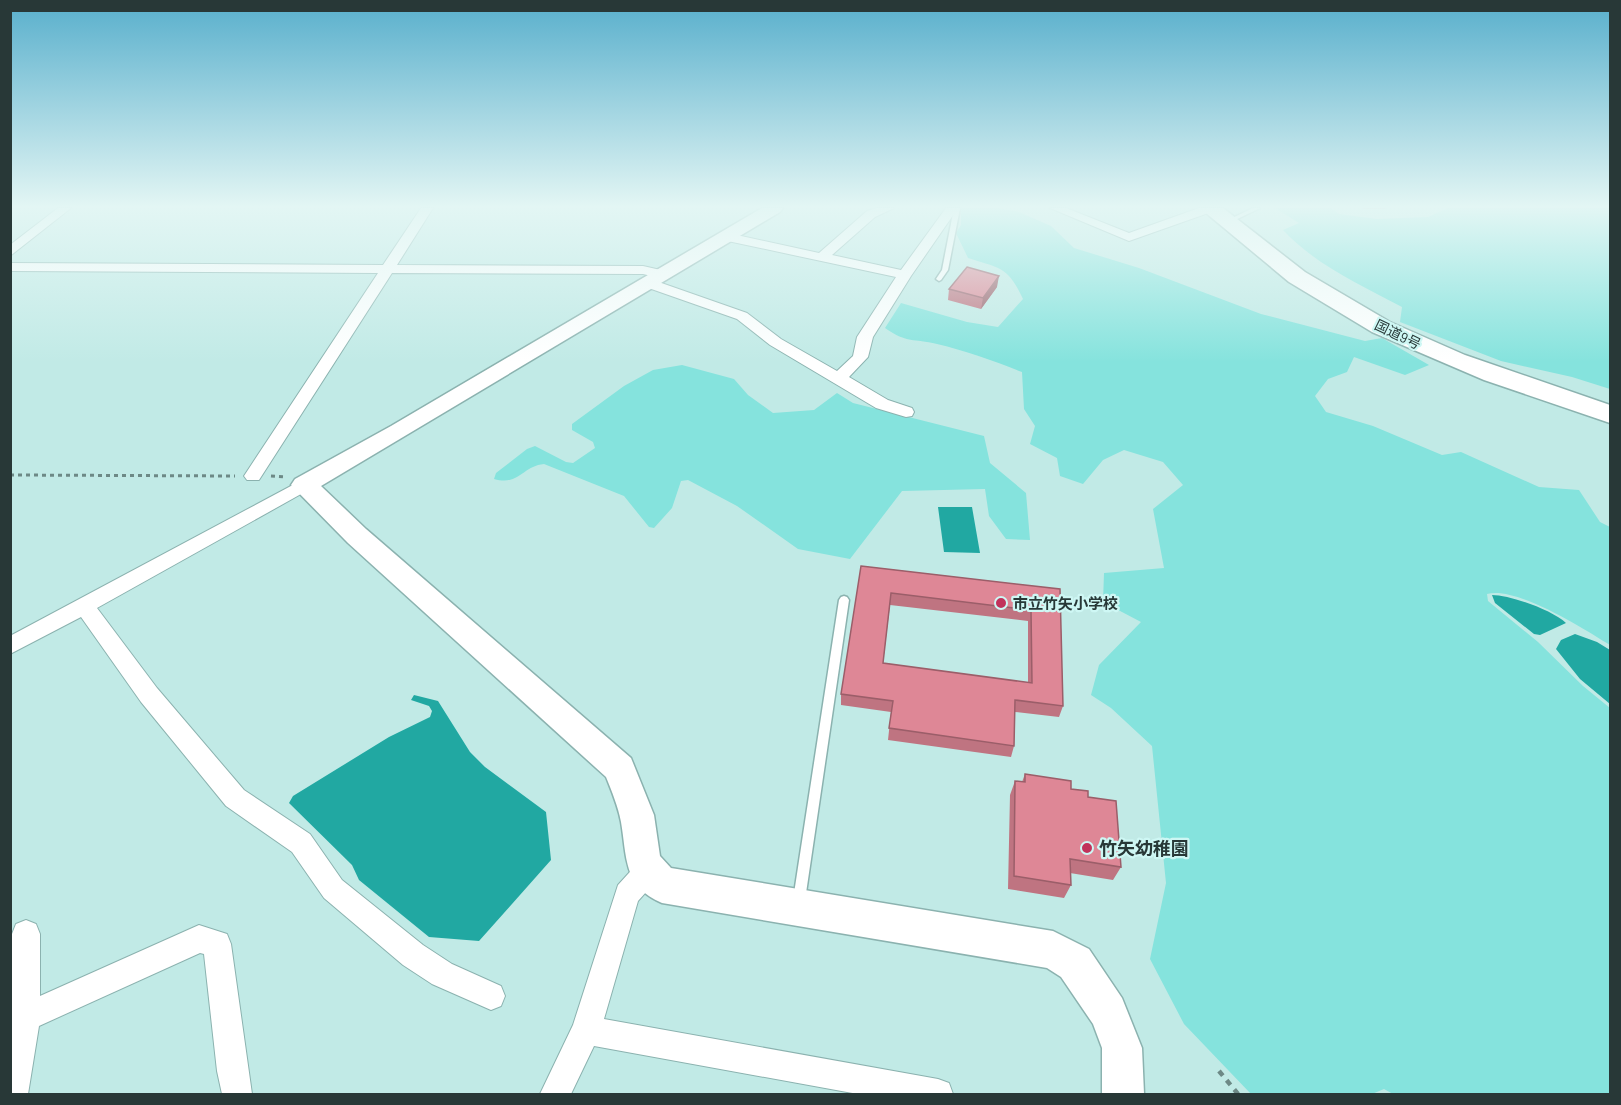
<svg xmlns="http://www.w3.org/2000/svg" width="1621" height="1105" font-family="Barlow,'Noto Sans JP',sans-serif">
<rect width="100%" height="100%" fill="#c1eae6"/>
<path fill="#85e3dd" d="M961,208H997L1019,212L1051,226L1074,248L1139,268L1261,314L1365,341L1382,338L1429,365L1405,375L1354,357L1347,372L1328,379L1315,396L1326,412L1373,426L1442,455L1461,452L1539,487L1579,490L1600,522L1610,527V645C1584,629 1517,586 1487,594L1488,601L1538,642L1583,686L1610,708V1094H1393L1384,1089L1372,1094H1251L1184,1024L1150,959L1166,883L1152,746L1111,708L1091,695L1099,665L1141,622L1103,602L1104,573L1164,568L1153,509L1183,485L1163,462L1124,450L1103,460L1083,484L1060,476L1057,458L1030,444L1035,426L1024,409L1022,372C994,361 966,351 937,344C913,338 908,344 885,328L901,303L967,322L998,327L1023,299C1008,266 999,268 968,258L956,233L961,225Z
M1275,208H1331L1339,214L1377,219L1428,217L1448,208H1610V389L1572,377L1501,361L1400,322L1402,307C1359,284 1317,266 1283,230L1299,223Z
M682,365L734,379L748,395L773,413L814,410L837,393L853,403L984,436L990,463L1026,493L1030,540L1006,539L989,516L985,489L902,491L850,559L798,549L737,506L688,480L681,481L672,508L654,528L649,527L624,496L544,464C522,466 520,486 494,479L496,473L527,449L535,446L566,462L573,463L595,448L593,442L572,430V424L624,386L653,370Z"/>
<path fill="#21a8a2" d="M938,507H972L980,553L944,552Z
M1492,595C1510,595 1552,610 1566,623L1540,635L1534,634L1495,603Z
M1575,634L1597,642L1610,650V704L1580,679L1556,649L1561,640Z
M414,695L438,701L470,752L485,767L546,812L551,860L479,941L429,937L359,880L352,865L289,803L293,796L389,737L430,717L432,711L429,706L411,700Z"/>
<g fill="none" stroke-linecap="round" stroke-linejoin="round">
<defs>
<path id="lane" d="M954,208H960L948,270L941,280L939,281L936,279L942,270Z
M1253,208H1260L1229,223L1224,222Z
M844,596L847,597L849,600L805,900L803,904L799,906L795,904L793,900L839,600L841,597Z"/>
<path id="street" d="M58,208H71L10,256V245Z
M421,208H433L397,265L643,266L665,271L667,274L660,278L643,274L392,273L259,480H247L244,476L378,273L10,271V263L383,265Z
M877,208H894L875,217L832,255L901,270L946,208H958L911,276L873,337L868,357L849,377L888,400L912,408L914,412L912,416L906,417L876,408L770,345L737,319L640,285L638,282L645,278L650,279L747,313L781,339L837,371L853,356L857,337L896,277L723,240L716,236L723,232L819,253L867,211Z
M1050,208H1066L1129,233L1199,208H1216L1214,211L1129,241Z
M304,479L310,481L313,485L310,489L97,608L157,688L244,790L310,834L342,880L423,945L452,964L501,986L505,996L501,1006L491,1010L432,984L403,965L324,898L292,852L226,806L141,702L81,617L10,654V636Z
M647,859L656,863L660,872L656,881L638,901L604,1019L938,1079L949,1083L953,1094H858L594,1046L571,1094H540L573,1025L618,885L638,863Z
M26,920L36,924L40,934V996L199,925L227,934L231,944L252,1094H222L217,1071L204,954L200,953L39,1026L28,1094H10L12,934L16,924Z"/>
<path id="secondary" d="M762,208H783L780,212L321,486L366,529L631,758L654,815L660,856L671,868L1053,931L1089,949L1122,998L1142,1048L1144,1094H1102V1048L1093,1024L1061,977L1047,968L662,903C623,887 627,857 621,822C618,806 612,792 606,777L348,543L291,485L295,479L391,426Z"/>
<path id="highway" d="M1200,208H1223L1305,272L1390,322L1465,355L1610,405V423L1484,380L1372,332L1289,282Z"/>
</defs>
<use href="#lane" stroke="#8bb2af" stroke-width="3"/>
<use href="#street" stroke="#8bb2af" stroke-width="2"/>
<use href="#secondary" stroke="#8bb2af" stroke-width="3"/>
<use href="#highway" stroke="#8bb2af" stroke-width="3"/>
<path stroke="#6d8986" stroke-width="3" stroke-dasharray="4 4" stroke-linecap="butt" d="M10,475L235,476
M271,476L285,477"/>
<path stroke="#6d8986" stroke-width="4.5" stroke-dasharray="6 6" stroke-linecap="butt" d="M1219,1071L1238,1094"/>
<use href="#lane" fill="#fff" fill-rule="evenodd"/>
<use href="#street" fill="#fff" fill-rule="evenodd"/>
<use href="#secondary" fill="#fff" fill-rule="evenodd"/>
<use href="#highway" fill="#fff" fill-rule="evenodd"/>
</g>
<path fill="#bf7481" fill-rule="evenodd" d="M1363,208H1386L1385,209H1364Z
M997,287L981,309L948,300L949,289Z
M861,566L1060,589L1063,706L1059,717L1015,712L1014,746L1011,757L888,740L891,712L841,705V694ZM890,605L1028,621V683L883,663Z
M1025,774L1071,789L1088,797L1121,867L1113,880L1070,873L1071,885L1064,898L1008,889L1010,795L1015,781L1022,782Z"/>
<path fill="#9b5e69" d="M999,276L997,287L981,309L983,298Z"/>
<path fill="#de8796" stroke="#9b5e69" stroke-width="1.5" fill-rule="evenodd" d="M967,267L999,276L983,298L949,289Z
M861,566L1060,589L1063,706L1015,700L1014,746L889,728L893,701L841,694ZM891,593L1031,610L1032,683L883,663Z
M1025,774L1071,781V789L1088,791V797L1116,801L1121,867L1070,859L1071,885L1014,876L1015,781L1025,782Z"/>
<linearGradient id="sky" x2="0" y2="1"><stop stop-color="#58afcc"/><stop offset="0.57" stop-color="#e3f6f4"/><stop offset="1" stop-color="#e3f6f4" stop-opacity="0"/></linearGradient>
<rect width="1621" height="362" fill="url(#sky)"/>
<g fill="#c1325b" stroke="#cef7f4" stroke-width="2">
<circle cx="1001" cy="603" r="6"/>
<circle cx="1087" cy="848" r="6"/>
</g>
<g text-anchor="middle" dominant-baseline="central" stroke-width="4.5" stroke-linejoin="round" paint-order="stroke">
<g font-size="14" fill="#283837" stroke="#cef7f4">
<text transform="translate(1398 334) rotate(26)">国道9号</text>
</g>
<g font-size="15" font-weight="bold" fill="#283837" stroke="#cef7f4" text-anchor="start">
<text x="1013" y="603">市立竹矢小学校</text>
</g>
<g font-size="18" font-weight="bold" fill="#283837" stroke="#cef7f4" text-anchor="start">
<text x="1099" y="848">竹矢幼稚園</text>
</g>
</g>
<rect width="1621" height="1105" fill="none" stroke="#283837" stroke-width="24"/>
</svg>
